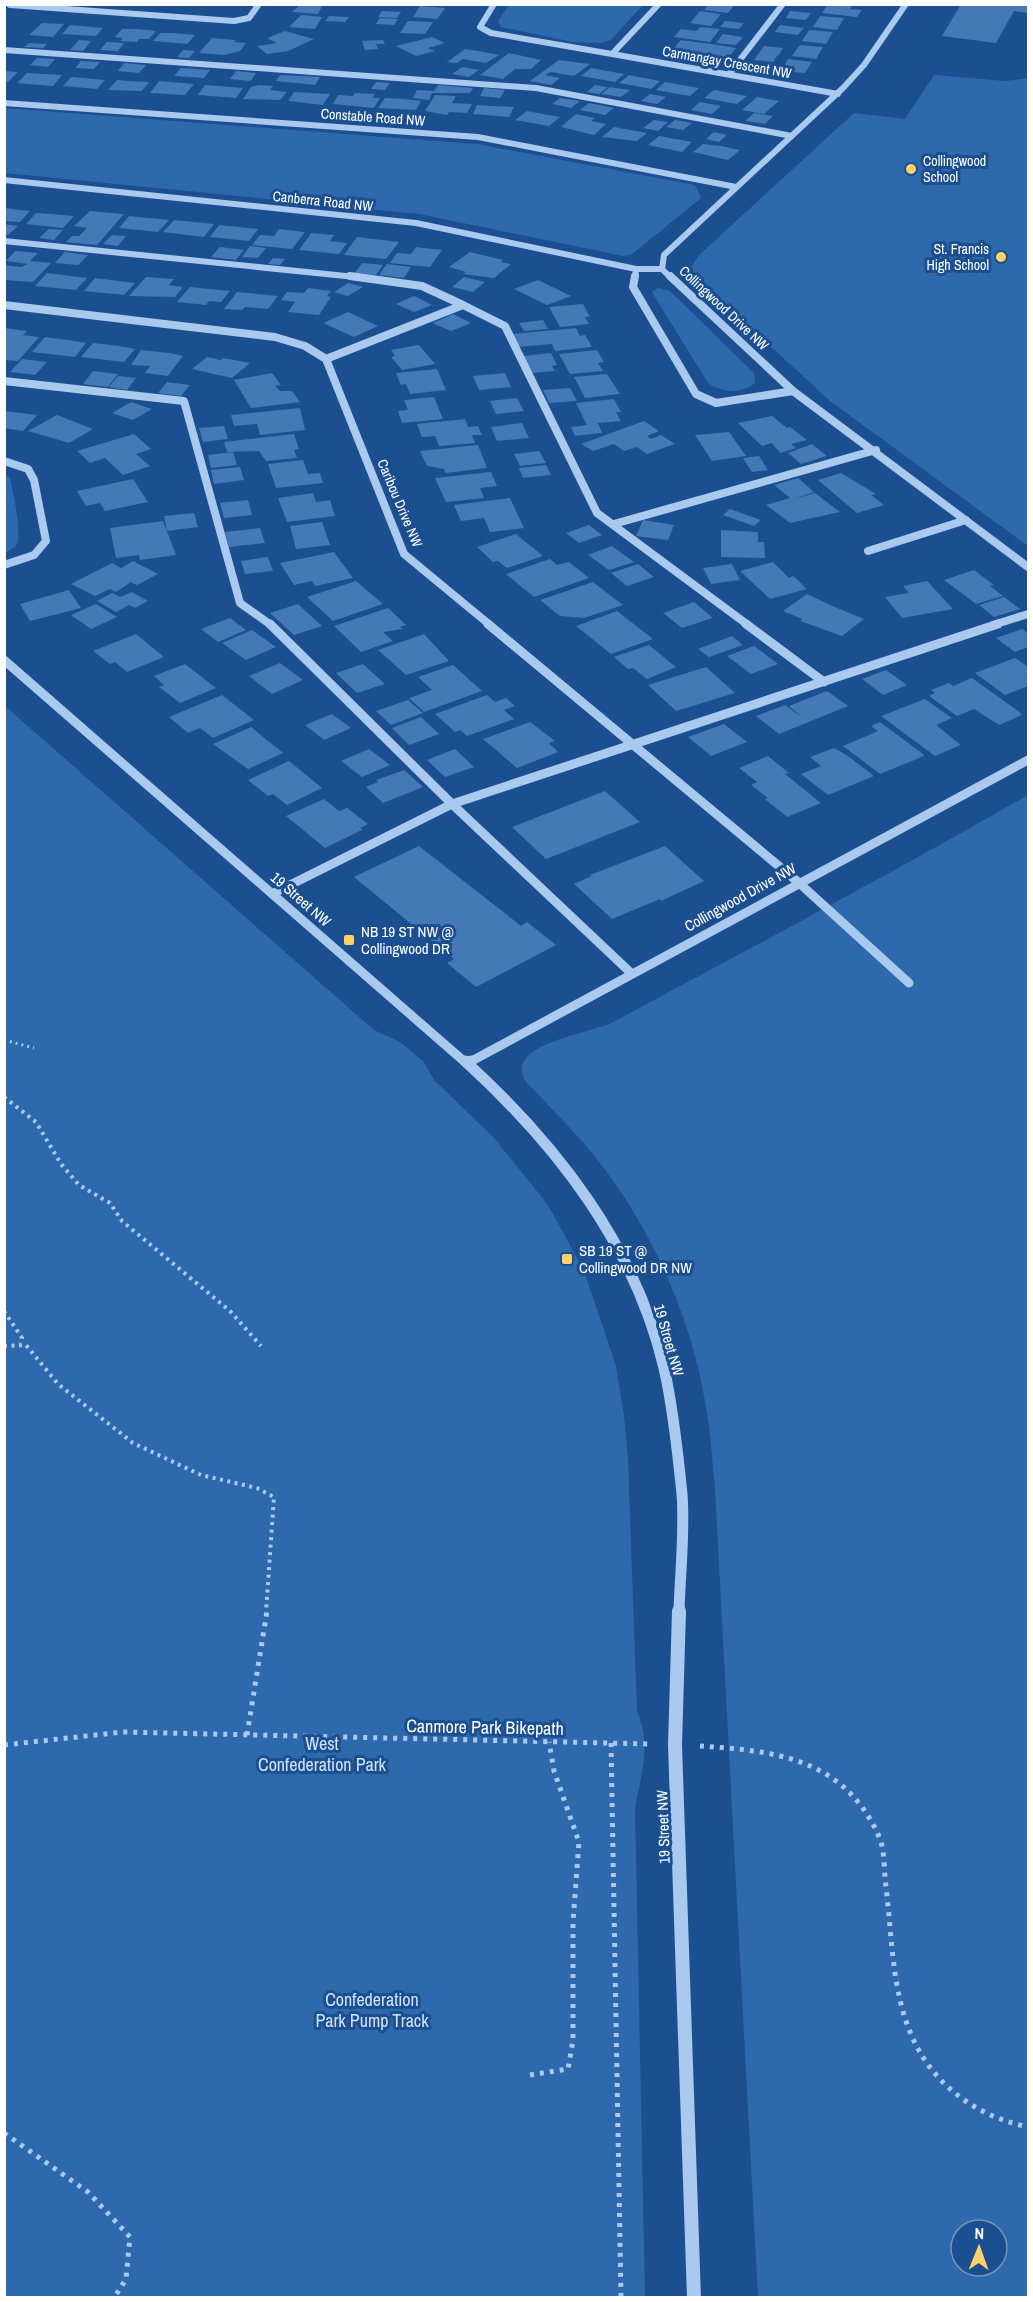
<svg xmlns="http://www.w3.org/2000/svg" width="1033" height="2302" font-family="'Archivo Narrow',sans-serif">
<rect width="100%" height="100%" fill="#1b4f8f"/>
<path fill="#2e69ad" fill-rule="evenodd" d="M509,5L643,4V5L611,40L602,43L573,42L501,27L498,21Z
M934,75L1006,81L1028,78V546L830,401L694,276L692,267L698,256L854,113L905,119Z
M5,108L477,144L695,185L701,198L631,255L623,256L419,214L5,173Z
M658,288L670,291L754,373L755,383C742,394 722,393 708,383L653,294L652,291Z
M5,474L10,478C13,492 23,535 16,546L5,553Z
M5,706L374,1030L400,1042L424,1062L434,1080L494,1138L548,1205L584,1271L616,1366L624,1415L628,1460L637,1712C652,1745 641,1774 635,1808L645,2297H5Z
M1028,795V2297H758L715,1489C712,1461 711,1434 706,1407C691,1314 648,1219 587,1147C568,1125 547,1104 527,1083C499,1044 591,1034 613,1022C752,948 891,873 1028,795ZM961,2230H997V2266H961Z"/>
<path fill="#4478b7" d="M301,4H323L318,14L292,12Z
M709,4H735L728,13L704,10Z
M828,4H853L850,9L862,10L857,17L822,13Z
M961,4H1028V13L1014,11L996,43L942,36Z
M420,6L445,8L437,19L413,17Z
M382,11L401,12L397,18L378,17Z
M700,11L721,14L711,26L690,23Z
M790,11L811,13L806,20L786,18Z
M301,15L322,17L315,29L289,27Z
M329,16L349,17L345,22L325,21Z
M820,16L844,18L837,30L813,27Z
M380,18L398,19L394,25L376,24Z
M408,21L433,22L425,34L400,33Z
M725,21L744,23L739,29L720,27Z
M42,23L64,24L53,37L29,35Z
M70,25L103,28L96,36L62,34Z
M780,25L804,28L798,35L775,32Z
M700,27L720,29L710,42L674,37L681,29L697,31Z
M122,29H137L156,31L149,39H139L137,42L120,41L123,38L115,37Z
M809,30L833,32L826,44L802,41Z
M285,31L314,39L288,51L267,54L257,46L277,43L267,38Z
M160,33H173L195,35L187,44L153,41Z
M723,34L743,37L736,45L716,43Z
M432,37L445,43L428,48L435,51L416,56L396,46Z
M212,38L236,40L234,42L246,43L240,51L225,55L199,53Z
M79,40L91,41L83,51L70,50Z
M383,40L385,44H376L378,49L365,50L362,41Z
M681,40L718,45L736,48L727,59L688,56L691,51L673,49Z
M107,42L124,43L118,51L100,50Z
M29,43L47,44L43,48L24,47Z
M800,45L823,47L816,59L792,56Z
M764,46L783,48L778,56L766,54L777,56L773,62L754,60Z
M465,49L478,51L499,55L486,63L463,59L457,63L447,62Z
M183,50L195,51L189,58L177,57Z
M509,53L541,60L531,69H515L503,79L480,75Z
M37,58L55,59L48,67L30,65Z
M788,59L812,62L805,73L781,71Z
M559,60L590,64L574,76L550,72L545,75L560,78L551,85L530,81Z
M81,61L100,62L94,69L75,68Z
M124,63L146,65L139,73L118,71Z
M462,67L479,70L469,77L452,74Z
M181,68L210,70L204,78L174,76Z
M591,68L624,74L615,82L581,76Z
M4,71L18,72L8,82L4,81Z
M236,71L256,73L251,81L230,79Z
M27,73L62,75L53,86L17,83Z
M280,75L302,76L320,77L315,85L276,81Z
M629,75L660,81L651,89L619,83Z
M71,77L83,78L105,80L97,89L63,86Z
M117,80L129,81L149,82L142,91L108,90Z
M159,81L194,84L185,95L150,93Z
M376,82L390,83L385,90L371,89Z
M665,82L699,88L690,96L656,90Z
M205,85L243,88L236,98L198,95Z
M259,85L273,86L270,90L287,92L280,100L243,99L251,87Z
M438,85L473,88L470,93H432L429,100L413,98L417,90L434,91Z
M595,85L608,87L599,94L587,92Z
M610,87L630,90L621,97L601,94Z
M484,88L505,90L500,98L480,96Z
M714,90L747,96L737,104L704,98Z
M294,92L311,93L330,94L323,105L288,101Z
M355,93L375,94L372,98H380L374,108L333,104L338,95L353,96Z
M650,94L666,97L657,104L641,101Z
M435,95L456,96L452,103L472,104L467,113L449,112L447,115L425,111Z
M757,97L779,101L764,114L742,110Z
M385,98L405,99L421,101L416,110L378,108Z
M560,98L580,101L571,108L552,104Z
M700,102L721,106L712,114L691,110Z
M589,103L614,108L605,115L580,110Z
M477,105L494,106L514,107L509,117L473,114Z
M527,111L560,117L549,126L515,120Z
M754,113L773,116L765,124L745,121Z
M576,114L595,118L591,121L606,124L594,135L561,127Z
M654,120L668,122L658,131L643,128Z
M675,120L692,123L683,130L666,127Z
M614,127L647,133L637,141L602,137Z
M714,132L727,135L719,142L706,139Z
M659,136L692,142L682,152L648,145Z
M703,144L721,146L740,150L728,160L693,152Z
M4,208L30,211L20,222L4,221Z
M90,211L124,214L97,245L66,242L72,236H79L87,228L74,226Z
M36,213L50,214L74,216L63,228L26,224Z
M129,216L169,220L158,232L119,228Z
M174,220L214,224L204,237L163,232Z
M4,224L18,226L8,235H4Z
M219,225L258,229L249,241L210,237Z
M49,229L63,230L54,240L39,238Z
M279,229L305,232L292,249L252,245L260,235L274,236Z
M311,233L334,235L330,241L347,243L339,254L299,250Z
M112,235L126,236L118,246L103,244Z
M357,237L399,242L386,259L344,255Z
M250,246L266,248L258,258L242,257Z
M220,247L244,250L236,260L211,257Z
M416,247L442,250L430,267L390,263L397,253L411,254Z
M15,251L38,253L30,261L51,263L33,282L4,280V265L21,267L28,264L6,261Z
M65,252L88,255L78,265L55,263Z
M470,252L503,260L501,262L511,264L494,278L463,274L466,272L449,267Z
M273,258L285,259L280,265L268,264Z
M362,263L383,265L376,275L355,273Z
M387,264L411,267L404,278L379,275Z
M47,273L87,278L76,290L35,286Z
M146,277L174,279L169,285L183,287L175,297L129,296Z
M464,277L485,282L473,292L452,287Z
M95,278L135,283L124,295L84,291Z
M538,280L571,296L547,305L514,289Z
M348,283L363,287L348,296L334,292Z
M190,287L230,291L221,302L209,301L206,305L177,302Z
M308,288L331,291L327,296L331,297L319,315L288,312L295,302L281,300L287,292L304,293Z
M237,292L278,296L268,309L245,307L242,310L224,309Z
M414,296L432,305L414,312L396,304Z
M583,304L590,317H585L589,324L560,327L549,307Z
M348,312L378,326L354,337L323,323Z
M453,314L471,323L451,331L433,323Z
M543,320L548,329L524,331L519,323Z
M4,328L27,331L23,335L39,337L18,361L4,360Z
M576,328L580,336L585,335L592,347L555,351L552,344L518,347L512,334Z
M45,337L69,340L86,343L75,357L32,352Z
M93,343L120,346L135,349L124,362L81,357Z
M419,345L435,364L402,370L391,357L395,356L391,350Z
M141,350L170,353L183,356L168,376L145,373L150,366L131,365Z
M597,350L604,362L598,363L603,371L570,374L559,354Z
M551,353L557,365L552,366L555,371L532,373L523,356Z
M207,357L221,360L223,358L250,363L232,378L192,369Z
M22,359L47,362L35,375L10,372Z
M437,369L446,390L410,394L406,384L401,385L396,373Z
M93,371L118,374L108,387L83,384Z
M272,373L281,385L275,386L280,391H292L300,402L251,408L234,380Z
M505,373L511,387L479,390L473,376Z
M607,374L620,394L585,398L574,377Z
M118,376L136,378L127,390L109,387Z
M167,382L190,385L181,396L158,393Z
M570,388L577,401L549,403L543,390Z
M434,397L443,419L402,423L398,411L408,410L404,400Z
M517,398L524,411L496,414L490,401Z
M614,399L621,412H616L621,421L598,423L602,433L575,436L571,427L587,425L576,403Z
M131,402L152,409L133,420L112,413Z
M300,408L305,430L260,435L257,424L234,426L231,415Z
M4,411L37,415L23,431L4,428Z
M57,415L93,429L69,443L28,431Z
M772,416L787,428L790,427L807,440L791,444L796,448L780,453L772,443L762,446L738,423Z
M465,419L468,427L478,426L482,435H472L475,443L439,446L435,436L422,437L417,424Z
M644,421L659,431L647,436L651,439L661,435L675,444L647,454L637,447L624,451L614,444L593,451L581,444Z
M522,423L529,438L497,441L491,427Z
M224,426L228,439L203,442L199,428Z
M729,432L746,456L712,461L695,435Z
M134,434L151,449L136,454L150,466L123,475L105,458L90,463L77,451Z
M294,434L299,449L294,450L297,458L266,461L259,451L227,452L224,442Z
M812,444L827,456L801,464L788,453Z
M478,445L487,468L446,473L444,469L427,466L420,451Z
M539,451L546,463L520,466L514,454Z
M233,452L237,465L211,468L208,455Z
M759,456L768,470L752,472L743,458Z
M303,460L308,474L320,473L323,483L276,488L268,464Z
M546,465L551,475L523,478L519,468Z
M240,467L244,480L214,484L211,470Z
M491,472L497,486L480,488L484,498L446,502L435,478Z
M841,473L876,494L871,495L884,505L857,513L818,480Z
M798,478L814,492L794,499L815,493L840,512L790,523L766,505L790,498L774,485Z
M133,479L148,502L105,511L100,503L86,506L77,491Z
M313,493L316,502L330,500L335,516L287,522L278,498Z
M510,498L524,528L490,532L484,518L461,521L454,505Z
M248,500L252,515L224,518L220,503Z
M730,509L761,520L754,526L723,515Z
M194,513L198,527L167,531L164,516Z
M643,520L674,525L668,540L636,536Z
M163,521L176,555L140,560L139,555L116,558L110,528Z
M322,522L330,545L296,549L290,526Z
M589,525L602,535L579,543L566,533Z
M260,528L265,543L229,547L225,532Z
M721,530L758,532V542H764L765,558L721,557Z
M516,534L543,556L507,568L498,561L493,562L477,547Z
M612,546L634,562L609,570L588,555Z
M334,552L353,578L315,586L312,581L294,585L280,563Z
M268,557L273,571L245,574L241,561Z
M550,559L557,565L569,562L589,578L534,597L506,574Z
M133,561L158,574L137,585L131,582L116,592L110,589L95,596L71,584L112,563L121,568Z
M773,562L789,578L793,576L807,589L770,599L740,571Z
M638,564L654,577L627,586L611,573Z
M732,564L740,580L711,584L703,568Z
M974,570L994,585L990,586L1003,596L976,604L944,580Z
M356,581L383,604L333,621L307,597Z
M927,581L953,609L902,618L885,597L909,593L903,586Z
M593,582L623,605L584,618L560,616L540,600Z
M69,590L81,608L30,621L20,604Z
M132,592L148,601L135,608L129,605L116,612L97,601L112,593L120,597Z
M807,594L830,605L864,619L842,636L800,621L802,619L783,611Z
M1004,597L1020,609L994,617L979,605Z
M694,602L713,618L682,628L663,613Z
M96,604L117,617L91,629L71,615Z
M298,604L322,626L294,635L270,613Z
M388,608L406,625L400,627L403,629L383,632L393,641L361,652L334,626Z
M617,611L622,615L653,639L611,654L576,626Z
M230,618L246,630L218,642L201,629Z
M1022,629L1028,633V647L1015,652L996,638Z
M252,630L276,647L246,660L222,643Z
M136,634L164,657L127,672L115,662L110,664L93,651Z
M424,634L449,661L406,675L378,650Z
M732,636L743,645L709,657L698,649Z
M649,645L676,667L647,679L633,668L628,669L614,657Z
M754,646L778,664L751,674L727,656Z
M1015,658L1028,667V686L1005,695L975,673Z
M280,663L303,680L272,694L249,676Z
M185,664L216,688L180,703L159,687L164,685L154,676Z
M363,664L385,684L357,693L336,673Z
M453,665L482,691L424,712L409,698L432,690L418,677Z
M706,667L735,693L676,711L648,685Z
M886,670L907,685L883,695L862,679Z
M972,678L1018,711L1022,715L999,725L974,709L957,716L929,696L935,693L931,690L949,683L953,686Z
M827,691L848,706L779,734L756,716L785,705L803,718L789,706Z
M222,695L254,720L213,738L200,728L188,733L169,717Z
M487,695L495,702L506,698L515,706L504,710L514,719L467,736L460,730L455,732L435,714Z
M925,699L952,718L936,725L961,745L935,756L881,716Z
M408,700L423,713L391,725L376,711Z
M332,714L351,728L324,740L305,725Z
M421,717L439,734L409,745L392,728Z
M530,722L555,741L549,743L558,752L517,768L483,739Z
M880,722L923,754L924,756L880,774L843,746L878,731L871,726Z
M724,724L747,742L711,756L688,737Z
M251,727L283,753L248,769L213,744Z
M834,748L848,756L874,776L828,795L801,774L821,766L810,757Z
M369,749L390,765L362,777L341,761Z
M455,749L474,767L445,777L427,760Z
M768,756L789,773L785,774L821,803L787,817L765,799L768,798L751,785L757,782L739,768Z
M289,761L322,788L287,805L273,794L268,796L248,780Z
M404,770L423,787L383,803L366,787L378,782L376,780Z
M605,791L640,822L546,859L512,827Z
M324,799L339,811L347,808L368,824L360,828L362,830L325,848L286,816Z
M419,846L521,926L527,922L556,945L476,987L447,963L454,959L354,877Z
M665,846L704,881L661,901L660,899L612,919L574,884L592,876L590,875Z"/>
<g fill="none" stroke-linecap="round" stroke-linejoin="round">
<path stroke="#a9c9ee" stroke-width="3" stroke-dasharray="2 4" stroke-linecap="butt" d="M4,1040L34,1048"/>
<path stroke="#a9c9ee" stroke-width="4" stroke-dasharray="3 4.5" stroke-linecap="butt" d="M4,1097L36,1122L61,1164L79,1185L110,1203L122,1221L230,1311L261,1346
M4,1311L22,1338L20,1343
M4,1346L26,1345L58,1384L133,1443L201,1475L257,1488L274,1497L266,1612"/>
<path stroke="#a9c9ee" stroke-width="5" stroke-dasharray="4 6" stroke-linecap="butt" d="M247,1735L267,1611
M611,1743L621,2298
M4,1745L123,1732L651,1744
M700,1746C744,1749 794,1752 832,1778C854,1793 872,1817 881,1842C885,1856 884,1873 886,1887C894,1953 891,2025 938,2077C963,2104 992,2119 1028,2127
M530,2075L568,2069L573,2040V1922L579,1842L554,1771L549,1742
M4,2133L88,2192L130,2237L126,2279L114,2298"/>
<path stroke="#a9c9ee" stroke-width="6" d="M494,4L480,27L491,33L612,54L659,4
M10,5L234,21L249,18L259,4
M4,50L536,88L792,136
M612,54L838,94
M729,74L783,4
M4,103L478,137L736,187
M4,180L416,223L636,269H662
M4,241L365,278
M635,278L636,269
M671,278L662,269L664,255L843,88L864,65L906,4"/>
<path stroke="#a9c9ee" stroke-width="8" d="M635,276L633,287L696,394L716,403L793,391
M670,276L793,391L1028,567
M4,305L275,337L305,346L326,359L404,554L490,625
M463,305L505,326L597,513L748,625
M326,359L463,305L422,286L350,276
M4,381L184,401L240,603L271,625
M4,461L28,469L34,480L46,541L34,555L4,565
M614,524L876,450
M868,551L966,520
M993,625L1028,614"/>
<path stroke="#a9c9ee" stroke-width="9" d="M270,624L452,804L631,973
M488,624L798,882L909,983
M746,624L824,682
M4,660L466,1063
M272,894L452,804L998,624
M468,1063L1028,760"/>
<path stroke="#a9c9ee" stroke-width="11" d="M465,1061C557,1145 635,1245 664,1368C673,1407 678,1454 682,1494C685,1532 680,1574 679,1612
M467,1063L471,1061"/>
<path stroke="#a9c9ee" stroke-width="14" d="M679,1611L675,1745L694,2298"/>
</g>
<g fill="#ffd166" stroke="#1b4f8f" stroke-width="2">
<circle cx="911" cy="169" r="6"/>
<circle cx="1001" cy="257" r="6"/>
<rect x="343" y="934" width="12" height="12" rx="3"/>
<rect x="561" y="1253" width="12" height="12" rx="3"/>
</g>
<g text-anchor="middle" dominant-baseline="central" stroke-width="6" stroke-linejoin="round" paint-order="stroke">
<g font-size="14" fill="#fff" stroke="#1b4f8f">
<text transform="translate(727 62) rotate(10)">Carmangay Crescent NW</text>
<text transform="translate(373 117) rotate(4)">Constable Road NW</text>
<text transform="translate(323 201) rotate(6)">Canberra Road NW</text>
<text transform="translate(724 308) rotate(43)">Collingwood Drive NW</text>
<text transform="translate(400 503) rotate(67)">Caribou Drive NW</text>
</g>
<g font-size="14" fill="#fff" stroke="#1b4f8f" text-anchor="start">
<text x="923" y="161">Collingwood<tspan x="923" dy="16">School</tspan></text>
<text x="989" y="249" text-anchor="end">St. Francis<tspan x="989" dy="16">High School</tspan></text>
</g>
<g font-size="15" fill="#fff" stroke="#1b4f8f">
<text transform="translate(740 897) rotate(-29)">Collingwood Drive NW</text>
<text transform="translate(301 899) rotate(41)">19 Street NW</text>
<text transform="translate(669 1340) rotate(74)">19 Street NW</text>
<text transform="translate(663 1827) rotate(-92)">19 Street NW</text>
</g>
<g font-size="15" fill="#fff" stroke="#1b4f8f" text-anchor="start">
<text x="361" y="931">NB 19 ST NW @<tspan x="361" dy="17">Collingwood DR</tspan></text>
<text x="579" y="1250">SB 19 ST @<tspan x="579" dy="17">Collingwood DR NW</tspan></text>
</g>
<g font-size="18" fill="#fff" stroke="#1b4f8f">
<text transform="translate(485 1727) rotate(1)">Canmore Park Bikepath</text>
</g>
<g font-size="18" fill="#cfe3fa" stroke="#1b4f8f">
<text x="322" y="1743">West<tspan x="322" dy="21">Confederation Park</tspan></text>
<text x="372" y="1999">Confederation<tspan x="372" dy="21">Park Pump Track</tspan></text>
</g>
</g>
<rect width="1033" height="2302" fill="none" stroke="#ffffff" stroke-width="12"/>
<g transform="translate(979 2248) rotate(1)"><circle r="28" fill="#1b4f8f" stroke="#7695bc" stroke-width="1.5"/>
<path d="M0-4.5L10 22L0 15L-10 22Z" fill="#ffd166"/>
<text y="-9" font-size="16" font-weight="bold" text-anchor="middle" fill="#ffffff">N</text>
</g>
</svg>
